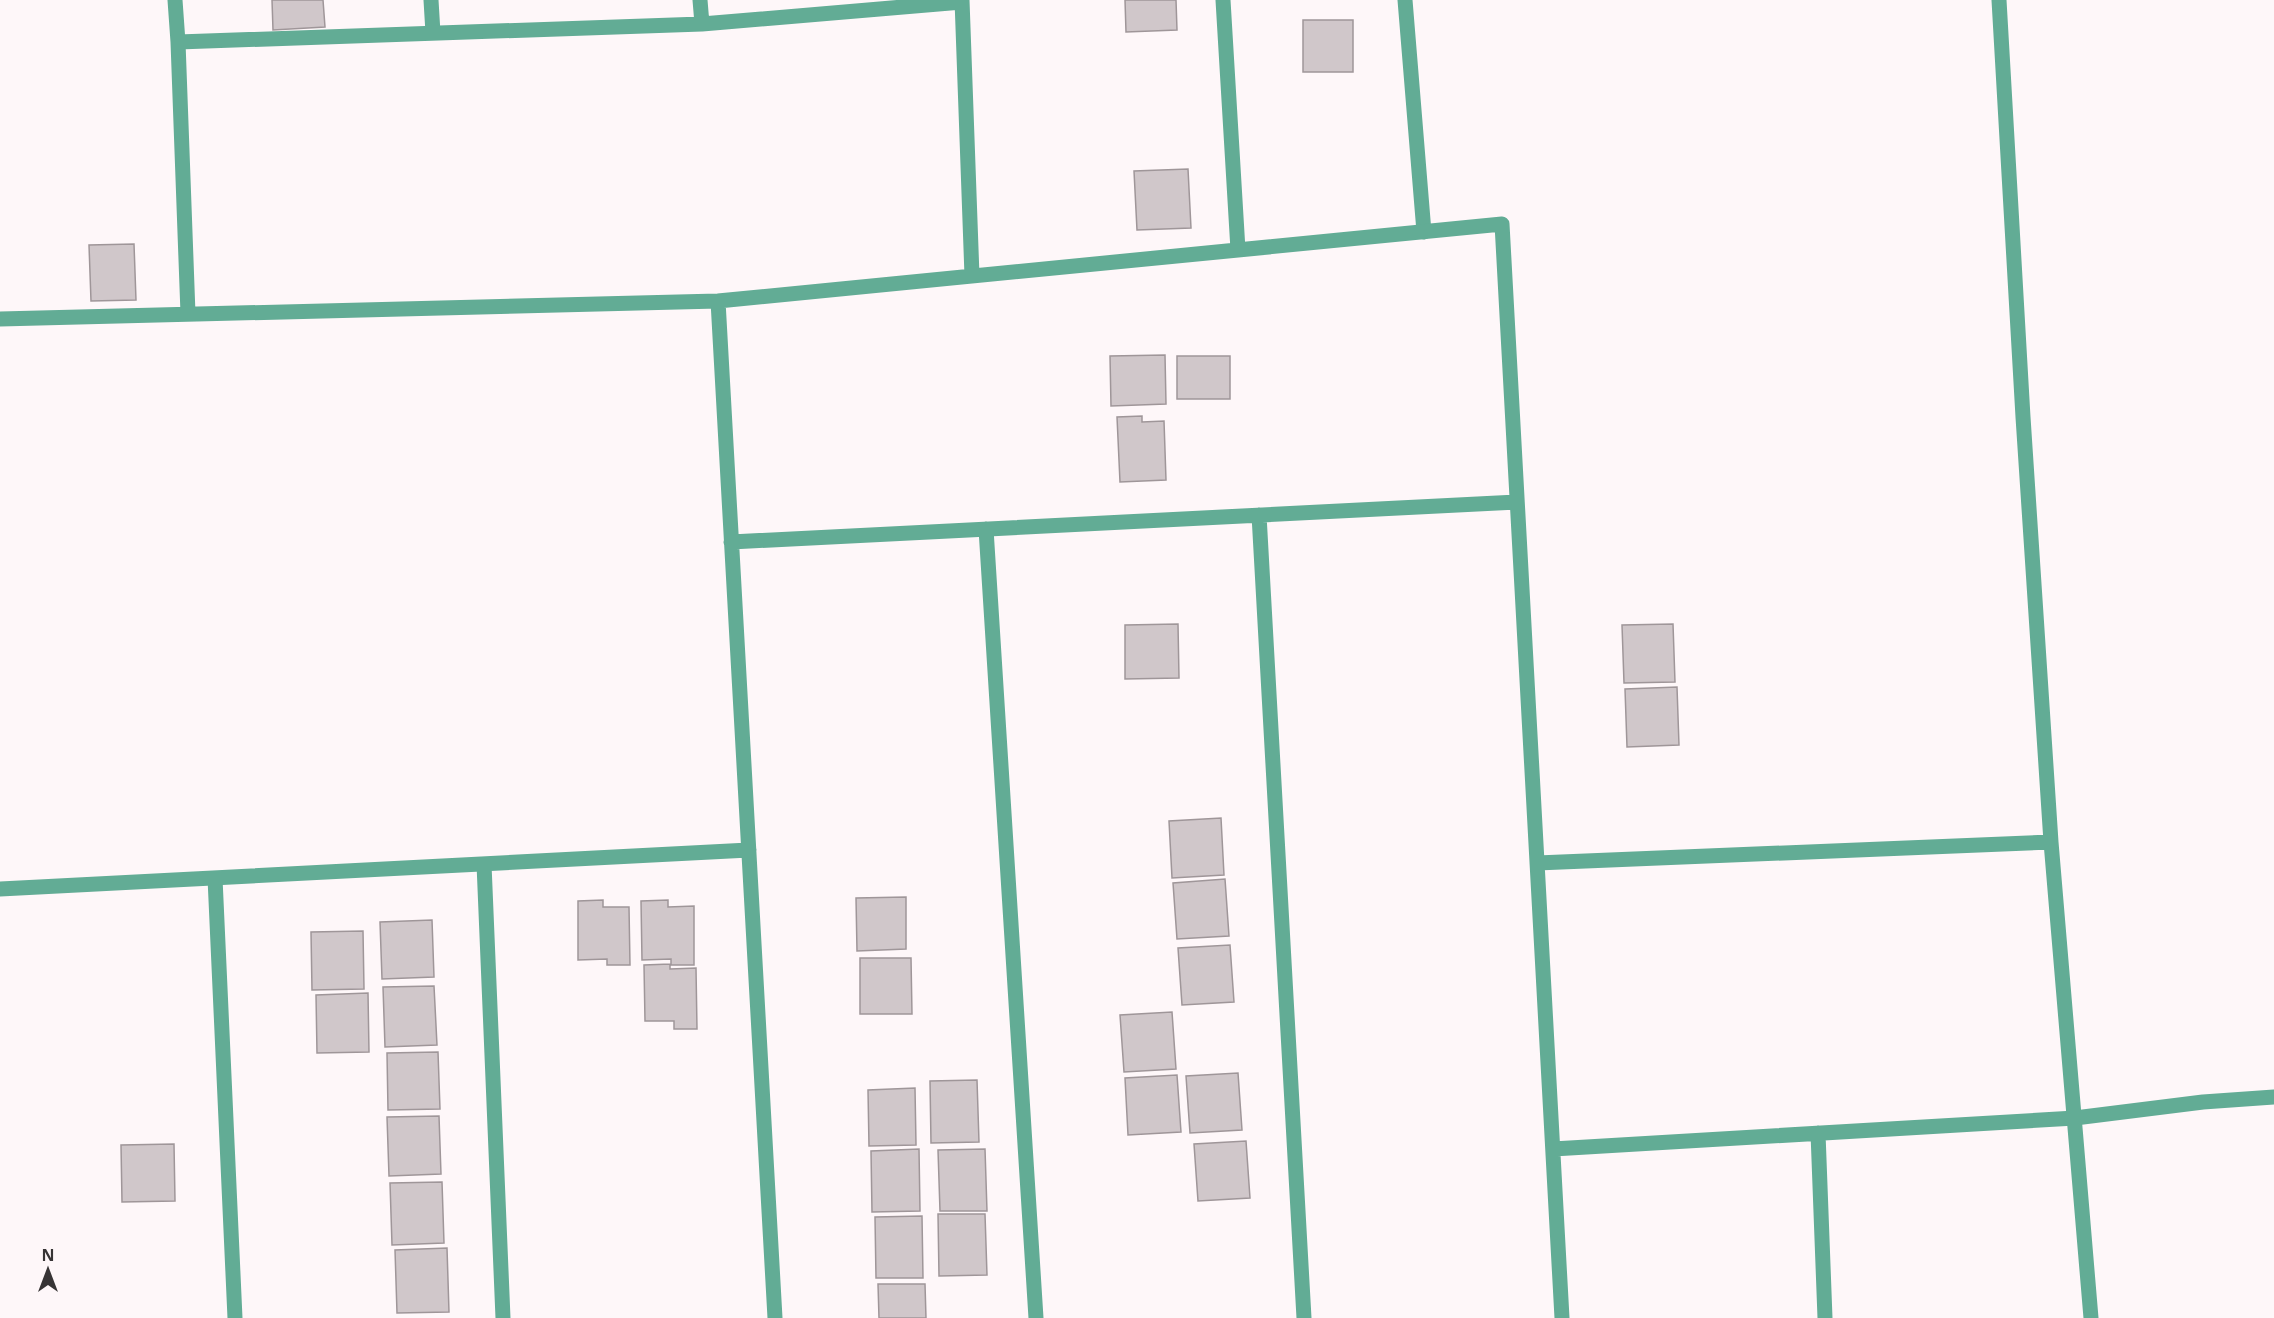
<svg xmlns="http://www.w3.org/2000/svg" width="2274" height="1318" font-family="'Noto Sans',sans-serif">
<rect width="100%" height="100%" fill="#fef7f9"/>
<path fill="#d0c7ca" stroke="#9f9699" stroke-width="1.5" d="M272,0H323L325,27L273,30Z
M1125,0H1176L1177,30L1126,32Z
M1303,20H1353V72H1303Z
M1188,169L1191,228L1137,230L1134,171Z
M134,244L136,300L91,301L89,245Z
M1165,355L1166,404L1111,406L1110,356Z
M1177,356H1230V399H1177Z
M1142,416V422L1164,421L1166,480L1120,482L1117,417Z
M1178,624L1179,678L1125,679V625Z
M1673,624L1675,682L1624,683L1622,625Z
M1677,687L1679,745L1627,747L1625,689Z
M1221,818L1224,875L1172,878L1169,821Z
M1225,879L1229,936L1177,939L1173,883Z
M906,897V949L857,951L856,898Z
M603,900V907H629L630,965H607V959L578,960V901Z
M668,900V907L694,906V965H671V959L642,960L641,901Z
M432,920L434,977L382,979L380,922Z
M363,931L364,989L312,990L311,932Z
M1230,945L1234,1002L1182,1005L1178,948Z
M860,958H911L912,1014H860Z
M670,964V969L696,968L697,1029H674V1021H645L644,965Z
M434,986L437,1045L385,1047L383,987Z
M368,993L369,1052L317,1053L316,995Z
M1172,1012L1176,1069L1124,1072L1120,1015Z
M438,1052L440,1109L388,1110L387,1053Z
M1238,1073L1242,1130L1190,1133L1186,1076Z
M1177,1075L1181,1132L1128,1135L1125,1078Z
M977,1080L979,1142L931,1143L930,1081Z
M915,1088L916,1145L869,1146L868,1090Z
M439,1116L441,1174L389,1176L387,1117Z
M1246,1141L1250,1198L1198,1201L1194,1144Z
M174,1144L175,1201L122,1202L121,1145Z
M919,1149L920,1211L872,1212L871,1151Z
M985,1149L987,1211H940L938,1150Z
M442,1182L444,1243L392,1245L390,1183Z
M938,1214H985L987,1275L939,1276Z
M922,1216L923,1278H876L875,1217Z
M447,1248L449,1312L397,1313L395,1250Z
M878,1284H925L926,1318H879Z"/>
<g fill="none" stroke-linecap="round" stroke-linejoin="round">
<path stroke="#62ac95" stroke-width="15" d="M1405,0L1424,232"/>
<path stroke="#62ac95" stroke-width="15" d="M175,0L178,42
M431,0L433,33
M962,0L972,276
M1223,0L1238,250
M1999,0L2023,417L2051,842L2091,1318
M702,24L962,2
M718,301L775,1318
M188,314L178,42L702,24L700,0
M0,319L718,301L1502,224L1562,1318
M1259,515L1304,1318
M986,529L1036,1318
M731,542L1517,502
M1537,863L2051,842
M484,864L503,1318
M215,878L235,1318
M0,889L749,850
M1818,1133L1825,1318
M1553,1149L2075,1118L2203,1102L2274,1097"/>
</g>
<g transform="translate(48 1270)" stroke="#fef7f9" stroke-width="4.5" paint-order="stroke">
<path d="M0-4.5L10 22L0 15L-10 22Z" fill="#373435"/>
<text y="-9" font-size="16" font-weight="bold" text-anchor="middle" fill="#373435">N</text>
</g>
</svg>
